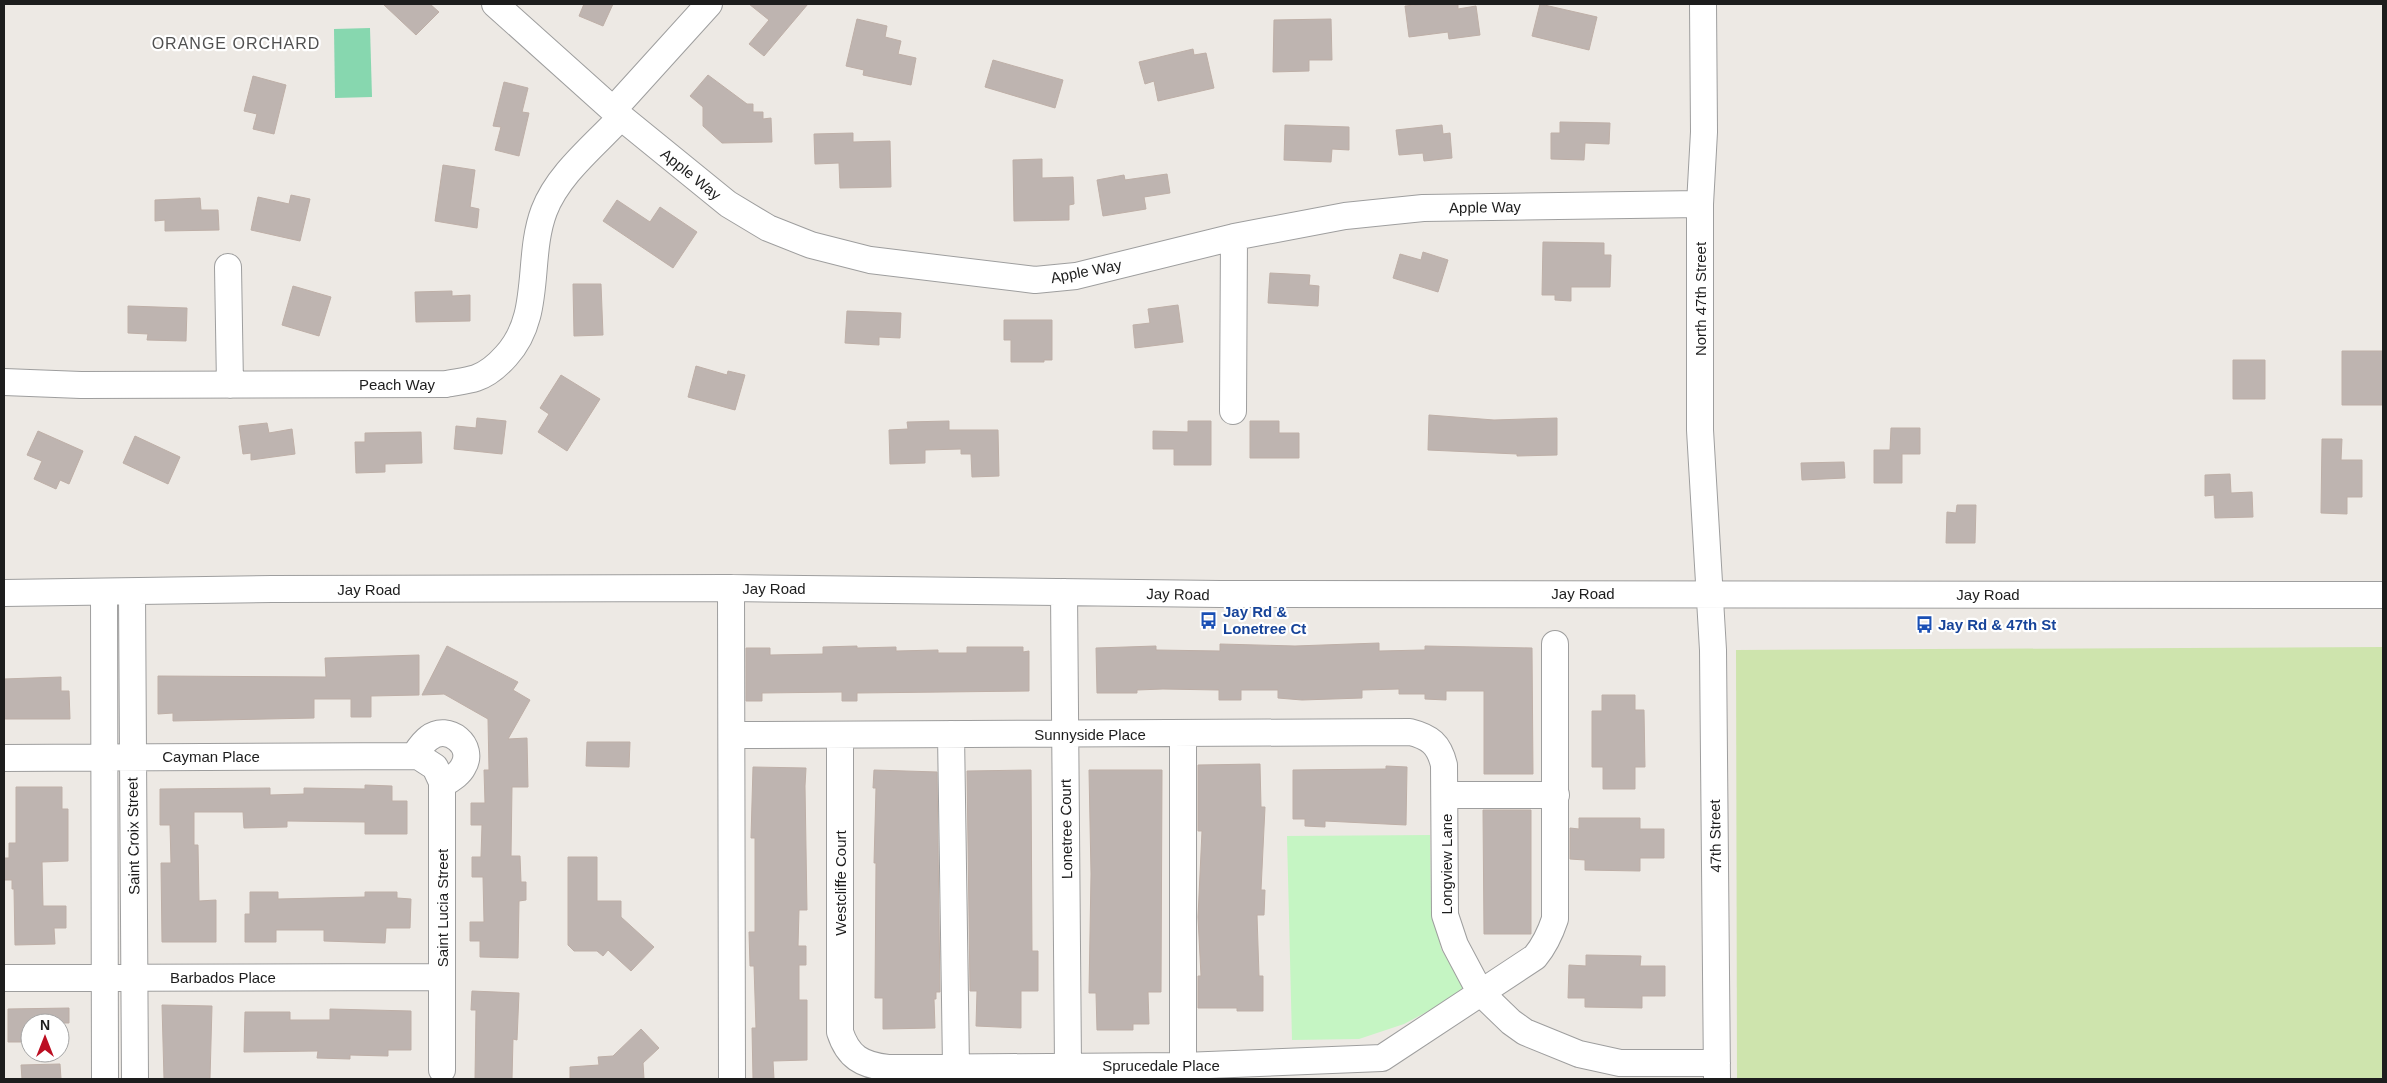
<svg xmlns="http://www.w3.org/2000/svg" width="2387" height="1083" font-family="Arial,sans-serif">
<rect width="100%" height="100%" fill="#ede9e4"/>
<path fill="#cee4ad" d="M2383,647V1079H1737L1736,650Z"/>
<path fill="#c5f5c3" d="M1430,835L1431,898L1441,949L1466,991L1404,1024L1359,1039L1292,1040L1287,836Z"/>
<path fill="#87d7af" d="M370,28L372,97L335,98L334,29Z"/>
<path fill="#beb4b0" stroke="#beafa7" d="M383,4H430L439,12L416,35Z
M584,4H613L603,26L579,16Z
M749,4H808L764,56L749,44L769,20Z
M1425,4H1458V9L1476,6L1480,35L1449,39L1448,32L1409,37L1405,6Z
M1540,4L1597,17L1589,50L1532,36Z
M857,19L887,26L885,37L901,41L898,54L916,58L911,85L863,75L864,70L846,66Z
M1331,19L1332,60H1309V71L1273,72L1274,20Z
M1193,49L1194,55L1206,53L1214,88L1158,101L1154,81L1145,84L1139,62Z
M993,60L1063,80L1055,108L985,87Z
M708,75L747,104H753V112H763V119L771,118L772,142L722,143L703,126V107L690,96Z
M253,76L286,85L274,134L253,129L257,114L244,111Z
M504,82L528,88L522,112L529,113L519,156L495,150L501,127L493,126Z
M1560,122L1610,123L1609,144L1585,143L1584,160L1551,159V133H1560Z
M1285,125L1349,127V150L1332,149L1331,162L1284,160Z
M1442,125L1443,134L1450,133L1452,158L1424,161L1423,153L1399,155L1396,130Z
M853,133V142L890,141L891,187L840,188L839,163L815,164L814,134Z
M1042,159V178L1073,177L1074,204L1069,205V220L1014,221L1013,160Z
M443,165L475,170L470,207L479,209L477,228L435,221Z
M1167,174L1170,193L1144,197L1146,209L1103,216L1097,180L1124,175L1125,180Z
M291,195L310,199L300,241L251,230L258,197L289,204Z
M200,198L201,210H218L219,230L165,231V220L155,221V200Z
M617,200L650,222L660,207L697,232L673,268L603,221Z
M1543,242L1604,243V255H1611L1610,287H1571V301L1555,300V295H1542Z
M1423,252L1448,260L1438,292L1393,278L1400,254L1421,260Z
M1270,273L1310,275L1309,285L1319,286L1318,306L1268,303Z
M573,284H601L603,335L574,336Z
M293,286L331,297L319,336L282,325Z
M452,291V296L470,295V321L416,322L415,292Z
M1178,305L1183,342L1135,348L1133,325L1150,323L1148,309Z
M128,306L187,308L186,341L147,340L148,334L128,333Z
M847,311L901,313L900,338L879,337V345L845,343Z
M1004,320H1052V360H1044V362H1011V340H1004Z
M2342,351H2383V405H2342Z
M2233,360H2265V399H2233Z
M696,366L727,375L728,371L745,375L735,410L688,397Z
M561,375L600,399L567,451L538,432L549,414L540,408Z
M1429,415L1494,420L1557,418V455L1517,456V454L1428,450Z
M477,418L506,421L502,454L454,449L456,426L476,428Z
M949,421V430H998L999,476L972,477L971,454H961V449L925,450V463L890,464L889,430L908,429L907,422Z
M1188,421H1211V465H1174V449H1153V431L1188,432Z
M1250,421H1279V433H1299V458H1250Z
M267,423L269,433L292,429L295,454L251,460V453L243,454L239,426Z
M1891,428H1920V454H1902V483H1874V450H1890Z
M38,431L83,451L69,484L60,480L56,489L34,479L42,461L27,455Z
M421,432L422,463L385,464V472L356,473L355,442H365V433Z
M135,436L180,457L168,484L123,463Z
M2322,439H2342L2341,460H2362V497H2347V514L2321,513Z
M1844,462L1845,478L1802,480L1801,463Z
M2230,474L2231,493L2252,492L2253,517L2215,518L2214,495L2205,496V475Z
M1957,505H1976L1975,543H1946L1947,512L1956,513Z
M1379,643V651L1425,650V646L1532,648L1533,774H1484V691H1446V700L1425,699V694H1399V689L1362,690V698L1302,700L1278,698V690H1241V700H1219V690L1163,689L1137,690V693H1097L1096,648L1156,646V650L1220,651V644L1295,646Z
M447,646L518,682L513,690L530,700L508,739L527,738L528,787H512L511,856H520L521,882H526V900L519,901L518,958L480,957V941H470V922H484L483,877H472V857H481L482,825H471V803H485L484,770H489L488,719L444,694L422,695Z
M857,646V648L896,647V651L938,650V653H967V647H1023V652L1029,651V691L857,693V701H842V692L762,693V701H746V648H770V655L823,654V647Z
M419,655V695L371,696V717H351V699H314V718L173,721V713L158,714V676L326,677L325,658Z
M61,677V691H69L70,719H4V679Z
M1602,695H1635V710H1644L1645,767H1635V789H1603V767H1592V711H1602Z
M587,742H630L629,767L586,766Z
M1260,764L1261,807H1265L1261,890H1265L1264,915H1257L1259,976H1263V1011H1237V1008H1198V976H1201L1198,917L1202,831H1198V765Z
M1386,766L1407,767L1406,825L1325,821V827L1305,826V819H1293V770L1386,769Z
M753,767L806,768L805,786L807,910H799L798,946H806V965H799V1000H807V1060L773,1061L774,1079H753L752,1028H756L754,966H750L749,932H755V838H751Z
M874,770L937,772L940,992H936V999H934L935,1028L883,1029V998H875L876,863H874L876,788H873Z
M1031,770L1032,951H1038V991H1021V1028L976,1026L977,991H970L967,771Z
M1089,770H1162L1161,992H1148L1149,1024H1133V1030H1097L1096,993H1089L1091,874Z
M365,785L392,786V801H407V834H365V822L287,821V827L244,828L243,812H194V845H198L199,901L216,900V942H162L161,863H171L170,825H160V789L270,788V795L304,794V788L365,789Z
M16,787H62V809H68V861L42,862L43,906H66V928H54L55,944L15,945L14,889H12V880H4V858H9V843H16Z
M1483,810H1531V934H1484Z
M1579,818H1640V829H1664V858H1640V871L1585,870V860L1570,859V828L1579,829Z
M568,857H597V901H621V917L654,947L631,971L608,950L603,956L597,951H574L568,945Z
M250,892H278V899L365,897V892H397V898L411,899L410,928H386L385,943L324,941V930H276V942H245V914H250Z
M1586,955L1641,956L1640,966H1665V996H1642V1008L1585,1007V998H1568L1569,965L1586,966Z
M472,991L519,993L517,1040L513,1039L512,1079H475L476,1010H471Z
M162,1005L212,1006L210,1079H164Z
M69,1008V1023H30V1042H8V1009Z
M330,1009L411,1011V1050H388V1056L350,1055V1059L317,1058L318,1051L244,1052L245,1012H290V1020H330Z
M641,1029L659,1048L643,1063L644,1079H570V1067L599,1065L598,1057L613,1056Z
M60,1064L61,1079H22L21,1065Z"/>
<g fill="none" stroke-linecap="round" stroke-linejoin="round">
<defs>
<path id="minor" d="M495,4L621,117L728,204L768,228L811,245L870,260L1035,280L1076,276L1234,237L1345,216L1423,208L1700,204
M1703,4L1704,132L1700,204V430L1713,650L1717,1079
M613,110L709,4
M228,267L230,385
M4,382L81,385L446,384C456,382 467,381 476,378C488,374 498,365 506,356C543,316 526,259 544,211C558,174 595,145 621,117
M1233,411L1234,237
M731,588L732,1079
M132,592L135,1079
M1064,592L1068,1066
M4,593L272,589L731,588L1220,594L2383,595
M104,593L105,1079
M951,734L956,1067
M1183,734V1066
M744,735L1410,732C1430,737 1439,744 1444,765L1445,915L1455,945L1480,992L1511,1022L1525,1032L1579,1054L1620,1063H1717
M840,735V1032C848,1057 862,1065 888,1068L1183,1066L1382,1058L1535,957C1545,945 1550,934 1555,919V644
M414,756C418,750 423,742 429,738C448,723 476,746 463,767C459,775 449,780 442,785
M4,758L418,756L435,767L442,782V1070
M1446,795H1556
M4,978L441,977"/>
</defs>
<use href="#minor" stroke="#9e9e9e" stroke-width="28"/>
<use href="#minor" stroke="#fff" stroke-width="26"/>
</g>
<defs>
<symbol id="bus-bare" viewBox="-9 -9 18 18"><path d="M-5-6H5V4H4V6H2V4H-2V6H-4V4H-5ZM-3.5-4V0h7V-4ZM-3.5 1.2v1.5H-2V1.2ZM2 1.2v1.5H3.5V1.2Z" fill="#1a4fb4" stroke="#fff" stroke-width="2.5" paint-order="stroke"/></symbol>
</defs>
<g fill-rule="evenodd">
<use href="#bus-bare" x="1196" y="608" width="25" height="25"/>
<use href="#bus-bare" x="1912" y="612" width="25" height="25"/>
</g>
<g text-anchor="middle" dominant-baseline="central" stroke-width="4.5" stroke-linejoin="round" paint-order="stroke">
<g font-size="15" fill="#1d1d1d" stroke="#fff">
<text transform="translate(691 174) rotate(39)">Apple Way</text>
<text transform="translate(1485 207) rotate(-1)">Apple Way</text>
<text transform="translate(1086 271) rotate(-11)">Apple Way</text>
<text transform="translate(1700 299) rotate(-90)">North 47th Street</text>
<text x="397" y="384">Peach Way</text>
<text x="774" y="588">Jay Road</text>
<text x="369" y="589">Jay Road</text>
<text x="1583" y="593">Jay Road</text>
<text transform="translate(1178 594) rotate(1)">Jay Road</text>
<text x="1988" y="594">Jay Road</text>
<text x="1090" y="734">Sunnyside Place</text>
<text x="211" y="756">Cayman Place</text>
<text transform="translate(1066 829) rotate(-91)">Lonetree Court</text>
<text transform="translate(133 836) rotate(-91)">Saint Croix Street</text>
<text transform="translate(1715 836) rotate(-91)">47th Street</text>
<text transform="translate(1446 864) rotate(-90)">Longview Lane</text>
<text transform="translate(840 883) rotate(-90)">Westcliffe Court</text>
<text transform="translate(442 908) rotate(-90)">Saint Lucia Street</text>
<text x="223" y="977">Barbados Place</text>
<text x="1161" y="1065">Sprucedale Place</text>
</g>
<g font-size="15" font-weight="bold" fill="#164399" stroke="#fff" text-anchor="start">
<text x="1223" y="611">Jay Rd &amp;<tspan x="1223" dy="17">Lonetree Ct</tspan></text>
<text x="1938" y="624">Jay Rd &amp; 47th St</text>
</g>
<g font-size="16" letter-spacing="1" fill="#505050" stroke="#fff">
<text x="236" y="43">ORANGE ORCHARD</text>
</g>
</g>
<rect width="2387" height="1083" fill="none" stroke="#1d1d1d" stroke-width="10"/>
<g transform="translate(45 1038)"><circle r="24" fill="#ffffff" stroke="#a5a5a5"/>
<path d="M0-4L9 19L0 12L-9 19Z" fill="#bc0e22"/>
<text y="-8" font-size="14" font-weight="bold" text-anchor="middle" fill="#1d1d1d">N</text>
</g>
</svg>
